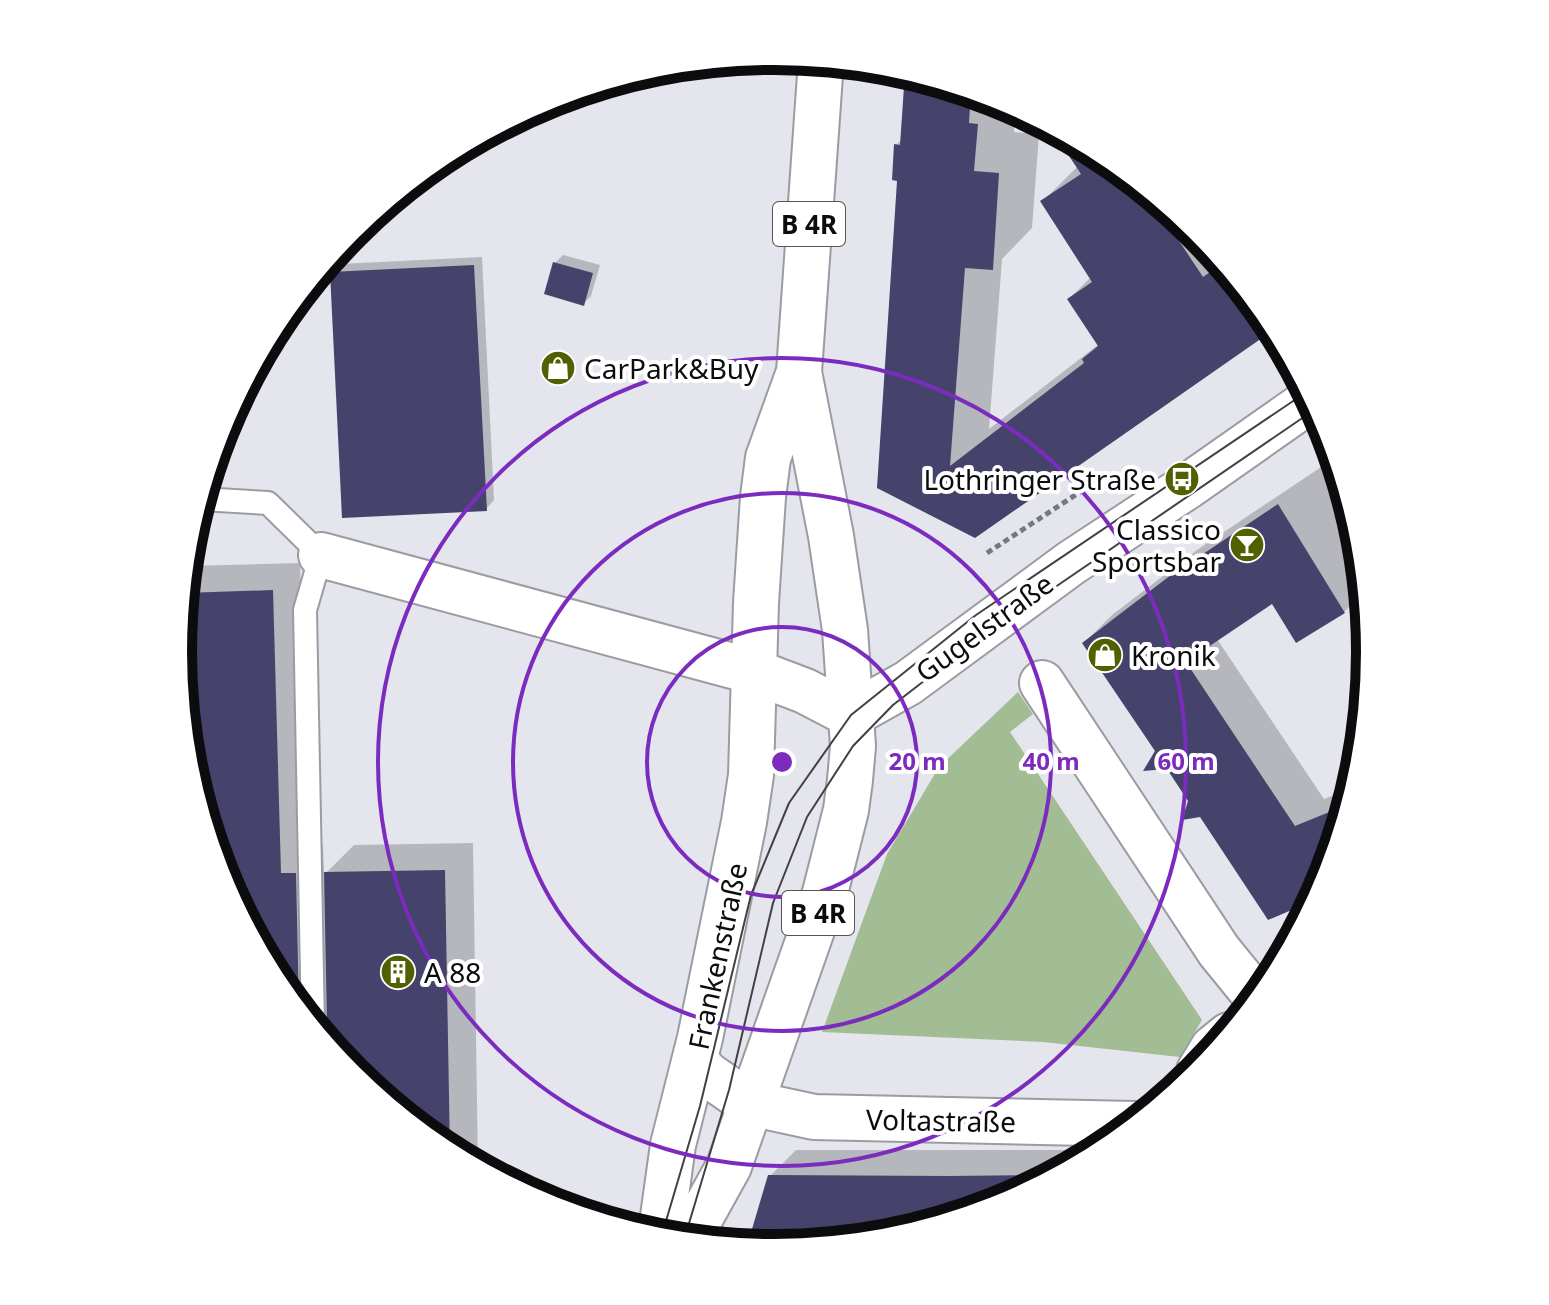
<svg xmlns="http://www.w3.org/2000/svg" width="1549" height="1305" font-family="'Noto Sans',sans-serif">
<rect width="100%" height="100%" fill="#e4e5ed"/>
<path fill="#a2bd94" d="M1018,692L1033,714L1010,732L1202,1020L1180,1057L1043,1042L822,1032L887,854L939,767Z"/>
<path fill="#0003" d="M907,72L1003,102L1015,108L1014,132L1039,134L1032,228L1002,259L989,429L1099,344L1069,299L1091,277L1042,202L1078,166L1069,153L1080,142L1106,157L1197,231L1274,327L1104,443L879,487L899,179L896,145L902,139Z
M563,255L600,265L591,296L583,304L555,263Z
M482,257L494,500L486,509L332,273L340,264Z
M1336,457L1360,537V542L1351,548L1363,568L1365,591L1344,612L1273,601L1217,639L1324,799L1354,787L1325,881L1316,898L1269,918L1084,643L1112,615L1197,550Z
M300,563L308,846L323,845L324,875L354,845L473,843L478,1167L443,1148L352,1074L278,984L178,652L187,566Z
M1370,661L1367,693L1355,675Z
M796,1150H1103L1002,1204L774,1249L748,1246L770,1176Z"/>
<path fill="#45436b" d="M905,72L971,92L969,123L978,124L974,171L999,173L993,270L965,268L950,466L1084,363L1082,359L1098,346L1067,299L1092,282L1040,201L1081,174L1049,126L1106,157L1144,188L1203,277L1223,263L1275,329L975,538L877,488L897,181L892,180L894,144L900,145Z
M553,262L593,273L584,306L544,294Z
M474,265L487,511L342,518L330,272Z
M1278,504L1345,613L1296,643L1272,604L1186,662L1295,826L1349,804L1325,881L1315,900L1268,920L1200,817L1182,820L1188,801L1167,769L1143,771L1155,751L1082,643L1167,578Z
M273,590L281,873H296L299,1008L278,984L223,880L189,768L178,652L184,593Z
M445,870L450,1152L352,1074L322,1037L327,1026L324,872Z
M768,1175L948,1176L1055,1175L1002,1204L890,1238L774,1249L747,1246Z"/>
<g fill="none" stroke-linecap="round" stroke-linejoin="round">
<defs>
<path id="lane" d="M201,499L268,503L321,555L305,610L313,1026"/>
<path id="street" d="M321,555L755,672L805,691L851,715L908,683L1071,563L1188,486L1312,399
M1042,683L1219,951L1258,999
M695,1061L707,1074L749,1103L814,1117L1135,1124
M1199,1071L1213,1048L1229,1035"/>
<path id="primary" d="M660,1238L673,1145L700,1038L744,822L751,775L756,603L763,497L768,458L799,372
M688,1240L729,1166L825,893L846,810L850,780L853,746L845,630L831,536L799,372L821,61"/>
</defs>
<use href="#lane" stroke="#9b9ca3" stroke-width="26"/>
<use href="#street" stroke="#9b9ca3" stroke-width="48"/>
<use href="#primary" stroke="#9b9ca3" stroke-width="48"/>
<path stroke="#77787d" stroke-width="5" stroke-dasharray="6 4" stroke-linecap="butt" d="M987,553L1086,488"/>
<use href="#lane" stroke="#fff" stroke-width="22"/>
<use href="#street" stroke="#fff" stroke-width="44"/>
<use href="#primary" stroke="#fff" stroke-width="44"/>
<path stroke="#414145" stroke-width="2" d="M661,1238L700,1106L751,895L789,803L851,715L976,615L1308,391
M684,1240L729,1090L773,903L807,817L853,746L893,705L969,646L1317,408"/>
</g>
<g fill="none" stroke="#7b2cbf" stroke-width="4">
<circle cx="782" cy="762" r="135"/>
<circle cx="782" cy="762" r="269"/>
<circle cx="782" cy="762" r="404"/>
</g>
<defs>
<symbol id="shop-disc" viewBox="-11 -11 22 22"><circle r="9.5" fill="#516001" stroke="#fff"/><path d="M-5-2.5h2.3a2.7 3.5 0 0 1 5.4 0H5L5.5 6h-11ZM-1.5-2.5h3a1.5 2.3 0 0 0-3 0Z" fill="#fff"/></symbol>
<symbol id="bus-disc" viewBox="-11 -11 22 22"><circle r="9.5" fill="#516001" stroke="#fff"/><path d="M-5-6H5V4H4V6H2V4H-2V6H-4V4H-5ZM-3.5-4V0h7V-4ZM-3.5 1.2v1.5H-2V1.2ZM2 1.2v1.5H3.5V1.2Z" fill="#fff"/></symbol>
<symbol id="bar-disc" viewBox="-11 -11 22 22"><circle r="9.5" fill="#516001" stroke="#fff"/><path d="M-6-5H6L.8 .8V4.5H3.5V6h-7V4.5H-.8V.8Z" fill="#fff"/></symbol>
<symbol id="building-disc" viewBox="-11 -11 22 22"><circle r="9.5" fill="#516001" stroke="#fff"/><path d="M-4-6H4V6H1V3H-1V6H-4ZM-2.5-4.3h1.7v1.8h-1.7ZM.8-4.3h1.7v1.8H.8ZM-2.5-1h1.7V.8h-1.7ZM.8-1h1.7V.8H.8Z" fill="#fff"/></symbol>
</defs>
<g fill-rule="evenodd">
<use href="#shop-disc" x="538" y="348" width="40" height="40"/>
<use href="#bus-disc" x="1162" y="459" width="40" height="40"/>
<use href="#bar-disc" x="1227" y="525" width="40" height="40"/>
<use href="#shop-disc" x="1085" y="635" width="40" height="40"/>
<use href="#building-disc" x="378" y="952" width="40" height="40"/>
</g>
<g text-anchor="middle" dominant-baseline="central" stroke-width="8" stroke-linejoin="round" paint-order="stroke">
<g fill="#fff" stroke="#555557" stroke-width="2">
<rect x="773" y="202" width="72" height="44" rx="6"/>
<rect x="782" y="891" width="72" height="44" rx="6"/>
</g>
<g font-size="26" font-weight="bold" fill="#0c0c0f">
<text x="809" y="224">B 4R</text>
<text x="818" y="913">B 4R</text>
</g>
<g font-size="28" fill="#0c0c0f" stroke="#fff" text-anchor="start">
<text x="584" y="368">CarPark&amp;Buy</text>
<text x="1156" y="479" text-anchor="end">Lothringer Straße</text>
<text x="1221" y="529" text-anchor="end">Classico<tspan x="1221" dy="32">Sportsbar</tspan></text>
<text x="1131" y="655">Kronik</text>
<text x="424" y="972">A 88</text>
</g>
<g font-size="28" fill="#0c0c0f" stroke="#fff">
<text transform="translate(984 627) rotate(-36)">Gugelstraße</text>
<text transform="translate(717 956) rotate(-78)">Frankenstraße</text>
<text transform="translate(941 1120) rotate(1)">Voltastraße</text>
</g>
</g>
<path d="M0 0H1549V1305H0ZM192 652a582 582 0 1 1 1164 0a582 582 0 1 1-1164 0Z" fill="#fff" fill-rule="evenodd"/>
<path fill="none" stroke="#0c0c0f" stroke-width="10" d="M192 652a582 582 0 1 1 1164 0a582 582 0 1 1-1164 0Z"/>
<circle cx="782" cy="762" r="12" fill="#7b2cbf" stroke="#fff" stroke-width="4"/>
<g font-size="24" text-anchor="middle" font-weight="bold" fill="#7b2cbf" stroke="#fff" stroke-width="8" stroke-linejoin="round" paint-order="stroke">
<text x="917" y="770">20 m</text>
<text x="1051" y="770">40 m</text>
<text x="1186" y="770">60 m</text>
</g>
</svg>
